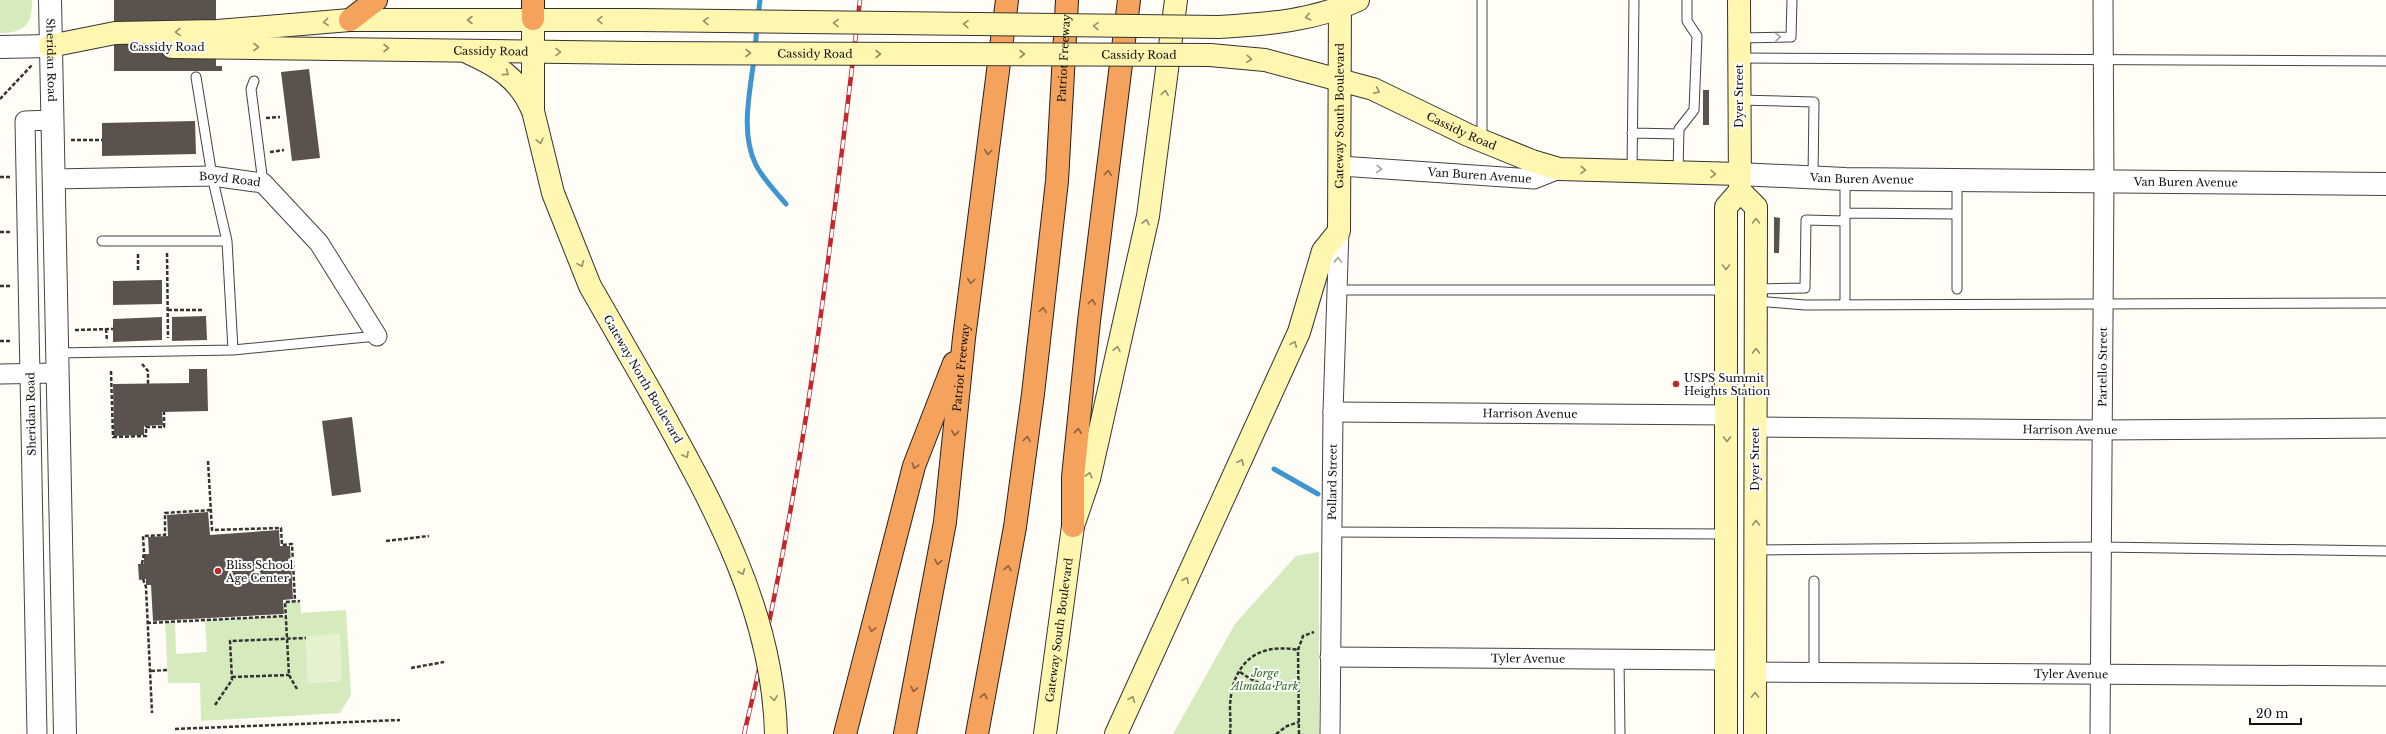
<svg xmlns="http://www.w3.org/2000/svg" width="2386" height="734" font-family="'Libre Baskerville',serif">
<rect width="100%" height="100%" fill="#fffdf5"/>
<path fill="#d5ebbd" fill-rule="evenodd" d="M0,0H32C33,24 24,33 0,33Z
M1319,552V734H1173L1235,624L1296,556Z
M300,601L301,613L346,610L351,695L340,713L201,721L200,683H168L165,622L175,621L176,654L207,652L205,620L286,616L285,602ZM306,636L342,681L308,683Z"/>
<path fill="#e6f2cf" d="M340,634L342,681L308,683L306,636Z"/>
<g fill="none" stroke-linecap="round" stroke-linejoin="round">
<path stroke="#3f96cf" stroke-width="5" d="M758,17L760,0
M755,49L757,27
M754,59C750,92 740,133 756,165C763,179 776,192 786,204
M1274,469L1318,494"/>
</g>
<path fill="#5a524d" d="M114,0H216V66H222V71H114Z
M309,69L320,158L292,161L281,72Z
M1703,90H1709V125H1703Z
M195,121L196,154L102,156V123Z
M1774,217L1780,218L1779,253H1774Z
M162,280V304L113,305V281Z
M206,316L207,340L172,341V317Z
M162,317V340L113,342V319Z
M189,369H207L208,411L162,412L163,425L144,426V435L114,436L113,384L189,383Z
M352,417L361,492L332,496L322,421Z
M208,512L210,535L279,530L280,546H290L293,599L283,600L284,614L153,621L151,585H146V579L139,580L138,564H144V554H149L148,537L168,536L167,515Z"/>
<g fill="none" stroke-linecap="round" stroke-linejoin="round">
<defs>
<path id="service" d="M1482,0V140
M1739,38L1791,37L1792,0
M1739,58L2386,61
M254,81L251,89L263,183
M1739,100L1814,102L1813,178
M1632,133L1679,134
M1632,172L1634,0
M1678,173L1679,129L1694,110L1697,36L1687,21V0
M1845,179V305
M1957,180V289
M1845,213L1957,214
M102,241H227L212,176L196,77
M1756,289L1805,288L1806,220L1845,221
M1337,290H1726
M1756,301L1805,305L2386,303
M233,350L377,336
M56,353L233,350L227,241
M1331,532L1727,534
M1756,550L2100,547L2386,551
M1814,581V672
M1619,659L1620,734"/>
<g id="minor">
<path id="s1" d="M1340,166L1534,179L1559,169"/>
<path id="s2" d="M53,179L212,176L263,183L319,243L377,336"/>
<path d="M0,374L57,373"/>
<path id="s3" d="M1333,412L1727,415"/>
<path id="s4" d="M1755,427L2101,430L2386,428"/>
<path id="s5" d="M1330,657L1726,660"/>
<path id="s6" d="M1755,672L2386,676"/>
<path d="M37,734L25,121L51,120"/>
<path id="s7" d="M1330,734L1333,412L1339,231"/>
<path id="s8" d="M2100,734L2104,182L2103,0"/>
</g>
<g id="tertiary">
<path id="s9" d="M50,0L65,734"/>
<path d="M0,47L50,46"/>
<path id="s10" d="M1739,174L1845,179L2386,184"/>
</g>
<g id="secondary">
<path d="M533,19V111L553,193L590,286L653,396"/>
<path d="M1219,27C1267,24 1314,21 1358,0"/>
<path d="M50,46L115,33L217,31L350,20H639"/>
<path id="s11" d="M172,47L639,53"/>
<path d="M469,53C498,66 519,79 532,109"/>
<path id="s12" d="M1210,55L1265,60L1373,89L1468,135L1532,161L1559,169L1739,174"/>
<path d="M1740,191L1756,207L1755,734"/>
<path id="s13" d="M1045,734L1073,526L1089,479L1148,216L1176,0"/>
<path id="s14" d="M1116,734L1299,332L1323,251L1339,231L1340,0"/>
<path d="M1726,734V207L1740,191L1739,0"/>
</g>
<g id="motorway">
<path d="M533,0V19"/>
<path d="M350,20L376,0"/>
<path d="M1073,526V477L1089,321L1129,0"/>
<path d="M845,734L914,466L954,363"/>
<path id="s15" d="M905,734L945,522L964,338L1007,0"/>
<path id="s16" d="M977,734L1015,527L1033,394L1057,181L1067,0"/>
</g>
</defs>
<use href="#service" stroke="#444" stroke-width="11"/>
<use href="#minor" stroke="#444" stroke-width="21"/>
<use href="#tertiary" stroke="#444" stroke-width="24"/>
<use href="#secondary" stroke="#333" stroke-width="24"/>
<use href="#motorway" stroke="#222" stroke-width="24"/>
<path stroke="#333" stroke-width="2.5" stroke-dasharray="4 2" stroke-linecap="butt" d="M0,99L32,65
M266,118L280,117
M71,140H102
M270,152L284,150
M0,177H10
M0,232H11
M167,253L168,338
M138,254V271
M0,286H12
M168,310H203
M106,329L107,341
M75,330L113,329
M0,341H12
M142,364L148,371V384
M111,371L113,437L146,436V427H164V412
M208,461L212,530L281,528L282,545L292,544L295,601
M386,541L429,536
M142,564L144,553L143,536L165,535V513L211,510
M143,579L146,587L152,713
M147,623L286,616
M411,668L444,662
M151,671L167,670
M1240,672C1263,688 1270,687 1298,687
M232,677L289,675
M297,689L289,675L285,602L300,601
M215,705L232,680L230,641L306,638
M175,729L400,720
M1230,734C1231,724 1230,716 1230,706C1232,664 1256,642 1298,650
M1276,734L1287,726L1299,722
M1299,734L1298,650L1303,636L1314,632"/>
<use href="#service" stroke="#fff" stroke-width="9"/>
<use href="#minor" stroke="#fff" stroke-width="19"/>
<use href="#tertiary" stroke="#fff" stroke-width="22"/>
<use href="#secondary" stroke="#fff6b0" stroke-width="22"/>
<use href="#motorway" stroke="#f5a25d" stroke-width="22"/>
<defs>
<path id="rail" d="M744,734C803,493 831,246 860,0"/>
</defs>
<use href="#rail" stroke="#c4262e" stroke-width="4.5"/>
<use href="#rail" stroke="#fff" stroke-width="3" stroke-dasharray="9" stroke-linecap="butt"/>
<defs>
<g id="secondary-bridge">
<path d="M639,20L1219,27"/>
<path id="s17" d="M639,53L1210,55"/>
<path d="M653,396C712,503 773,609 776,734"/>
</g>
</defs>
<use href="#secondary-bridge" stroke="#333" stroke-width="24" stroke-linecap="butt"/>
<use href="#secondary-bridge" stroke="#fff6b0" stroke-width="22"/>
</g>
<defs><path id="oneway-chevron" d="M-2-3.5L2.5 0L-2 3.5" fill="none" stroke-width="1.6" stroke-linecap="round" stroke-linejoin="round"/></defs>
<g stroke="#948f68">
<use href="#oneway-chevron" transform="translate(1308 17) rotate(167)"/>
<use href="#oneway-chevron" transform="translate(470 20) rotate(180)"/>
<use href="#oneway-chevron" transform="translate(600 20) rotate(-179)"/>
<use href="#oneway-chevron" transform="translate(706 21) rotate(-179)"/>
<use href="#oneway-chevron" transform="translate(326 22) rotate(175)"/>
<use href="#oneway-chevron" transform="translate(836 23) rotate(-179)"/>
<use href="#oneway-chevron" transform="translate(966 24) rotate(-179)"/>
<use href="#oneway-chevron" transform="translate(1096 26) rotate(-179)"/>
<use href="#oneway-chevron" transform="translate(178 32) rotate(179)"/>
<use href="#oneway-chevron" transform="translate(256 47)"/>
<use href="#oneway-chevron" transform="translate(386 48)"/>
<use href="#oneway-chevron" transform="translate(558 52) rotate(1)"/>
<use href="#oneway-chevron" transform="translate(748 53)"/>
<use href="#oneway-chevron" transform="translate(878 54)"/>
<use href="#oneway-chevron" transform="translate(1022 54)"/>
<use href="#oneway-chevron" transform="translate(1249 59) rotate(5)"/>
<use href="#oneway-chevron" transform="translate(506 73) rotate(37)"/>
<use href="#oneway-chevron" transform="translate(1377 91) rotate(25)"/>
<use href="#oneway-chevron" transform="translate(1165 93) rotate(-83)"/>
<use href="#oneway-chevron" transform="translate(540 141) rotate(76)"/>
<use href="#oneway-chevron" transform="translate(1583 170) rotate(3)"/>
<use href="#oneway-chevron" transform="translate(1713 174) rotate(2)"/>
<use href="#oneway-chevron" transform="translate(1756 221) rotate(-90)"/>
<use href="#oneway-chevron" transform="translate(1146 222) rotate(-78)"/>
<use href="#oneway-chevron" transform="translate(581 264) rotate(66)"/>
<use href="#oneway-chevron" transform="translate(1726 267) rotate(90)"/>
<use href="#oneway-chevron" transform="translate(1294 344) rotate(-66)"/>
<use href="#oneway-chevron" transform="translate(1117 349) rotate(-77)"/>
<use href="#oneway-chevron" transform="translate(1756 351) rotate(-89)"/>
<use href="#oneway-chevron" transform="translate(1727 439) rotate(90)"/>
<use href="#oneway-chevron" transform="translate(686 455) rotate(61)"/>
<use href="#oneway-chevron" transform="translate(1241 462) rotate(-65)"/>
<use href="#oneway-chevron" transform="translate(1089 475) rotate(-76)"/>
<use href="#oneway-chevron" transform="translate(1756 523) rotate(-90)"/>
<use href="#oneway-chevron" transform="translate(742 572) rotate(68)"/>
<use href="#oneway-chevron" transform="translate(1186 580) rotate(-65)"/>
<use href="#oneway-chevron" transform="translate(1755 695) rotate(-90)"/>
<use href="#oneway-chevron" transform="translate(774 698) rotate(83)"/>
<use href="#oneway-chevron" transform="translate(1132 699) rotate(-66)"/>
</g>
<g stroke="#a0a0a0">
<use href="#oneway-chevron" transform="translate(1778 37) rotate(-1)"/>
<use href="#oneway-chevron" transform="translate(1379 169) rotate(4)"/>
<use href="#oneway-chevron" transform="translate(1338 260) rotate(-88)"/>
</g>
<g stroke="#8e613b">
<use href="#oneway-chevron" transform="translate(988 152) rotate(97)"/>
<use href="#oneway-chevron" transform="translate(1108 173) rotate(-83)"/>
<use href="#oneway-chevron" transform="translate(971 281) rotate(97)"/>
<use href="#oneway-chevron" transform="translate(1092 302) rotate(-83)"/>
<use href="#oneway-chevron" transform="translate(1043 310) rotate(-82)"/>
<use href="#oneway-chevron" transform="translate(1078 431) rotate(-84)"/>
<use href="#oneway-chevron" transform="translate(955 433) rotate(96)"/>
<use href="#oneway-chevron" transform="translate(1027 439) rotate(-82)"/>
<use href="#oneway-chevron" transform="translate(915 466) rotate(108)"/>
<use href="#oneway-chevron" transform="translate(938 562) rotate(100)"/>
<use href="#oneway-chevron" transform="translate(1008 568) rotate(-80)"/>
<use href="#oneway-chevron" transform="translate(872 629) rotate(104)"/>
<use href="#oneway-chevron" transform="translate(914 689) rotate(102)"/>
<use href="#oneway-chevron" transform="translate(984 696) rotate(-79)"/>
</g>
<g fill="#c4262e" stroke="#fff" stroke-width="1.5">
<circle cx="1676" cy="384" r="4"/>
<circle cx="218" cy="571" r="4"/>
</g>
<g text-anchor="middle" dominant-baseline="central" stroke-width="4" stroke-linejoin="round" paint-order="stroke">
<g font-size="11" fill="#111" stroke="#fff">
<text x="167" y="47">Cassidy Road</text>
<text stroke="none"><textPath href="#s11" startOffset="319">Cassidy Road</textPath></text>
<text stroke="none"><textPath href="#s17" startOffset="176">Cassidy Road</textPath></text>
<text stroke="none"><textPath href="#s17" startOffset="500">Cassidy Road</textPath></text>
<text stroke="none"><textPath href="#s16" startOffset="682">Patriot Freeway</textPath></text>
<text stroke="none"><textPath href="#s9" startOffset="60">Sheridan Road</textPath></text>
<text transform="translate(1739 96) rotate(-90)">Dyer Street</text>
<text stroke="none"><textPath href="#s14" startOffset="667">Gateway South Boulevard</textPath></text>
<text stroke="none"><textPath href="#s12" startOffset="265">Cassidy Road</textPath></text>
<text stroke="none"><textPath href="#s1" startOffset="140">Van Buren Avenue</textPath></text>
<text stroke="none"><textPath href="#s10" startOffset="123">Van Buren Avenue</textPath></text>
<text stroke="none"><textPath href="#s2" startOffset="177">Boyd Road</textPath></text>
<text stroke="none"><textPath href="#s10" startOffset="447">Van Buren Avenue</textPath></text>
<text stroke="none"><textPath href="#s8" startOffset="367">Partello Street</textPath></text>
<text stroke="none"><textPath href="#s15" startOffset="371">Patriot Freeway</textPath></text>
<text transform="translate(643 379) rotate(60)">Gateway North Boulevard</text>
<text stroke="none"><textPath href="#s3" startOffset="197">Harrison Avenue</textPath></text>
<text transform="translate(31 414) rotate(-91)">Sheridan Road</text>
<text stroke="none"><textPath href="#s4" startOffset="315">Harrison Avenue</textPath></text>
<text transform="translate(1755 459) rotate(-90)">Dyer Street</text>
<text stroke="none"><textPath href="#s7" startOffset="252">Pollard Street</textPath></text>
<text stroke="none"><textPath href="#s13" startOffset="105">Gateway South Boulevard</textPath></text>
<text stroke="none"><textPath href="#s5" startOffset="198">Tyler Avenue</textPath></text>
<text stroke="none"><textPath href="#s6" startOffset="316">Tyler Avenue</textPath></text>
</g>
<g font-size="11" fill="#111" stroke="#fff" text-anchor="start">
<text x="1684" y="378">USPS Summit<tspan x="1684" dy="13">Heights Station</tspan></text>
<text x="226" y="565">Bliss School<tspan x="226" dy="13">Age Center</tspan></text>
</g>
<g font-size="11" font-style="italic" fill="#2f6b1f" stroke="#fff">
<text x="1265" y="673">Jorge<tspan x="1265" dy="13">Almada Park</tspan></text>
</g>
</g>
<path d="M2250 718v6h51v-6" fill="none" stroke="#111111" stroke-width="2"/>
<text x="2256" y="718" font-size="12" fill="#111111" stroke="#ffffff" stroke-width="3" paint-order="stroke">20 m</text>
</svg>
